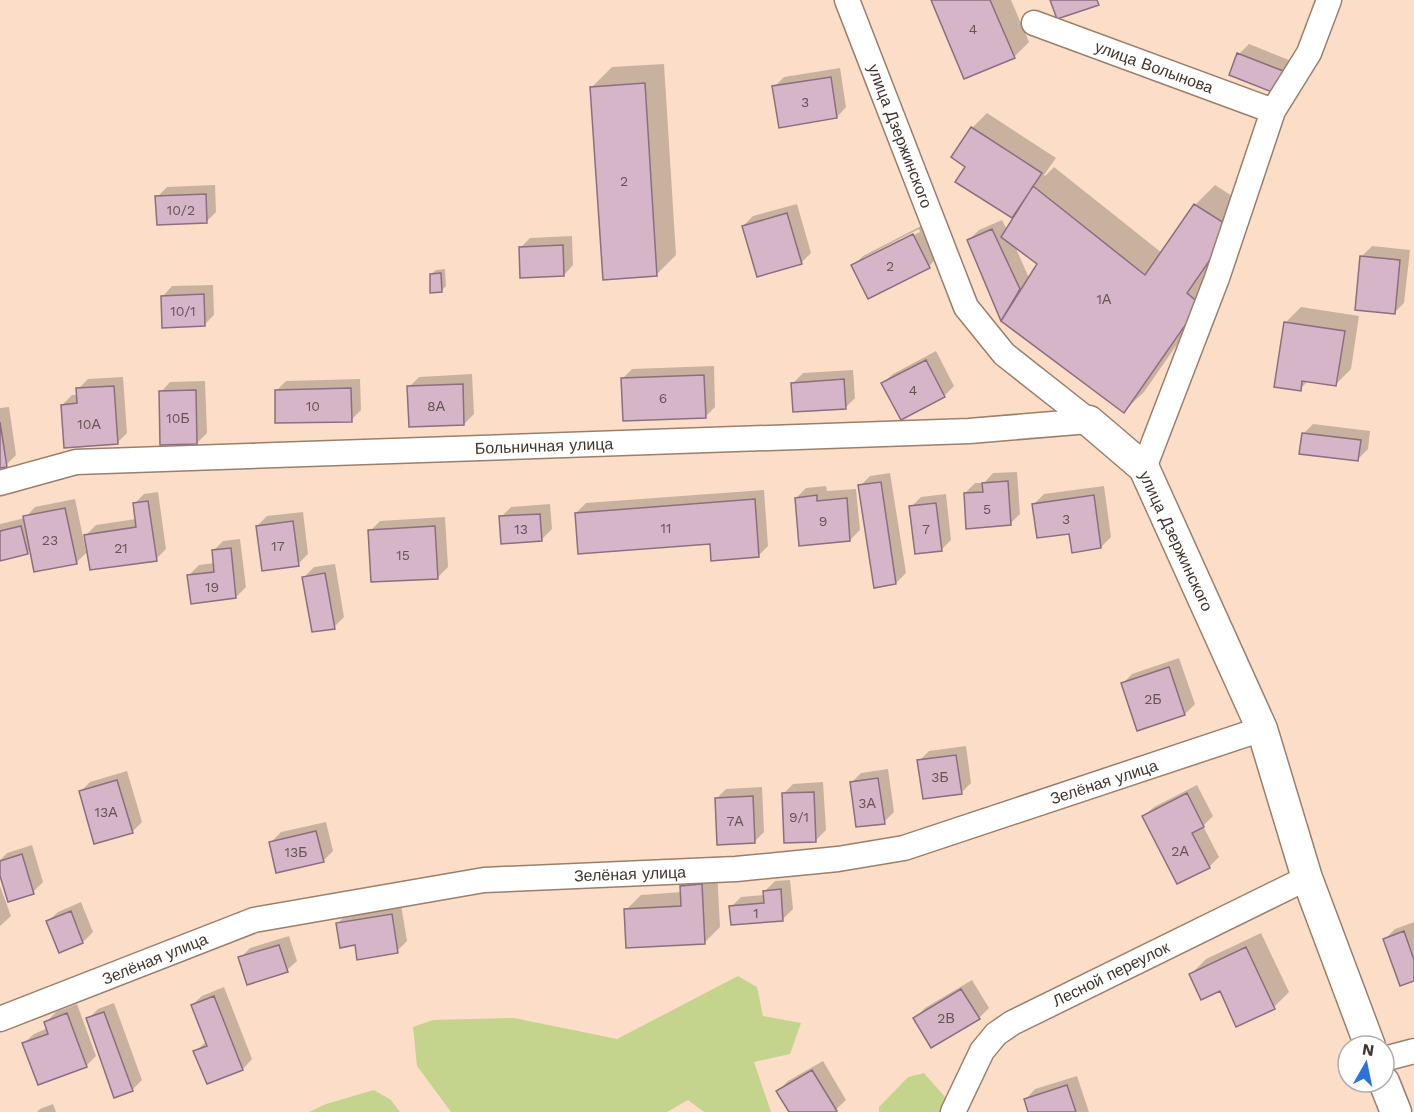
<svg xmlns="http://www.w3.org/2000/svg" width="1414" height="1112" font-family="'Work Sans',sans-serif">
<rect width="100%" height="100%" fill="#fcdec8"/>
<path fill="#c5d48d" d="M738,976L757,987L763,1016L801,1023L790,1054L754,1062L771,1112H704L688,1100L667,1112H451L417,1066L413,1027L433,1020L514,1018L617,1039Z
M924,1073L952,1105L947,1112H879V1107L908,1077Z
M374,1090L391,1100L400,1112H309L326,1104Z"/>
<path fill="#0003" fill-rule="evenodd" d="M933,0H1011L1029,42L1014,57Z
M1249,44L1299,64L1291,85L1239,54Z
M664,64L676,255L656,275L592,87L612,67Z
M840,68L846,107L837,117L774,87L784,77Z
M987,113L1056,158L1044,175L1045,176L1054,167L1162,253L1195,205L1215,185L1251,208L1206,273L1219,284L1144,392L1124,411L1002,320L969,240L979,230L1002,220L1007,230L1018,211L1012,217L967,166L972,128ZM1014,244L1039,263L1029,278Z
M215,185L216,212L206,222L157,197L167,187Z
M797,204L811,253L801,263L743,226L753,216Z
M923,225L939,256L929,266H853L863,256ZM919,229L920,232L863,261V258Z
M572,236L573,265L564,275L520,248L530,238Z
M1372,246L1410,250L1404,303L1394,313L1362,256Z
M445,269L446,286L441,291L431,274L436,270Z
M213,285L214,315L204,325L163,296L172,286Z
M1301,307L1359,316L1351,369L1336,384L1309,380L1300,389L1276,386L1286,322Z
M936,351L954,386L944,396L883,383L893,374Z
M714,366L715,407L705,417L622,379L632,369Z
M853,370L855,398L845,408L793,383L803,373Z
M472,374L474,414L464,424L409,387L419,377Z
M123,377L127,433L117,443L62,405L72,395H78V389L88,379Z
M360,379L361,410L351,420L276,391L286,381Z
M205,381L207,433L197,443L161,392L170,382Z
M9,407L16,455L6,465L0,466V408Z
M1313,424L1370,431L1368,449L1358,459L1303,434Z
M1017,472L1020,514L1010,524L965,493L975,483H984L993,473Z
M890,473L906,573L896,583L860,486L870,476Z
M826,486L827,491L856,489L860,530L850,540L796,498L806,488Z
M1104,486L1111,537L1101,547L1070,532L1034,504L1044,494Z
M764,490L768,546L758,556L711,542L576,513L586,503Z
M158,492L166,549L156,559L86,535L96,525L136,519L134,504L144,494Z
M946,494L951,540L941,550L911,507L921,497Z
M75,499L86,551H88L76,563L31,549L27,553L0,559V524L25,518L35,507Z
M550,504L552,529L542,539L501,517L511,507Z
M303,512L308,554L298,564L257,526L267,516Z
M445,517L448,567L438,577L370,531L380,521Z
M240,539L246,587L236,597L189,575L199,565L215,563L213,551L223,541Z
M335,564L344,617L334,627L304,577L314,567Z
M1179,658L1195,704L1185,714L1138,729L1122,684L1132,674Z
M966,746L971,783L961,793L919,761L929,751Z
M888,769L894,812L884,822L851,783L861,773Z
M127,771L142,822L132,832L80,792L90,782Z
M823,782L826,830L816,840L783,794L793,784Z
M1197,785L1213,816L1203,826L1219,857L1209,867L1144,816L1154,807Z
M762,787L764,832L754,842L716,799L726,789Z
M326,822L333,851L323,861L271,842L281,832Z
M32,845L43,882L33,892L0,871V860L7,853Z
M717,870L720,927L705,942L626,910L641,895L682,892V886L697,871Z
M790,880L793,909L783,919L731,907L741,897L765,895V891L775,881Z
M0,886L11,916L0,926Z
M81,902L93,932L83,942L60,951L48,921L58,912Z
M401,905L407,941L397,951L356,944L337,924L347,914Z
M1414,922V980L1385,939L1395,929Z
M1261,933L1289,992L1274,1007L1220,989L1191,974L1206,959Z
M289,936L297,961L287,970L240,958L250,948Z
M972,980L989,1008L979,1018H915L925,1008Z
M224,987L252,1059L243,1069L208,1083L195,1052L207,1041L192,1005L202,996Z
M114,1003L142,1080L132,1090L88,1019L98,1009Z
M77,1004L96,1056L86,1066L39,1083L24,1043L34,1034L48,1028L46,1022L56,1012Z
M823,1061L846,1100L833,1112H791L778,1091L788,1081Z
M1077,1076L1089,1112H1030L1026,1099L1035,1089Z
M53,1104L56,1112H37L40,1109Z"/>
<path fill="#d5b5c7" stroke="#8b6e7f" stroke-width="1.5" d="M931,0H990L1015,58L964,79Z
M1050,0H1097L1099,5L1057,19Z
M1237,53L1291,74L1282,96L1229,75Z
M831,77L837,118L779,128L772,86Z
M645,83L657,276L603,280L590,87Z
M971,127L1042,173L1012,218L955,182L965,167L951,157Z
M1033,186L1145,275L1194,204L1232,228L1187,293L1200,304L1124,413L1001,321L1037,264L1001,237Z
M206,194L207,223L157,225L155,196Z
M787,213L802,264L757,277L742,226Z
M992,229L1020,289L1001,321L967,240Z
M913,234L930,268L868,299L851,265Z
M563,245L564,276L520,278L519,247Z
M1360,256L1400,260L1395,314L1355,310Z
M441,273L442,292L430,293V274Z
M204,294L205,326L162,328L161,296Z
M1284,322L1345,331L1336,386L1302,381L1301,391L1274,387Z
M926,360L945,397L901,420L881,383Z
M704,375L706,418L623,421L621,378Z
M844,379L846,409L793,412L791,383Z
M463,384L464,425L409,427L407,386Z
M114,386L118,444L64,448L61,405L77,403L76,388Z
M351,388L352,422L275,423V390Z
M196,390L197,444L160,445L159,391Z
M0,422L7,467L0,468Z
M1302,433L1361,440L1358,461L1299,454Z
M1008,481L1011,525L966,529L964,493L983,492L982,483Z
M881,482L896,584L874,588L858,485Z
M817,495V501L847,498L850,541L799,546L795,498Z
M1094,495L1101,548L1072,553L1069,534L1037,538L1032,504Z
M755,499L759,557L711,561L710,544L578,554L575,513Z
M148,501L157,561L90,570L84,535L136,527L133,503Z
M936,503L942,551L915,554L909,506Z
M65,508L77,564L34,572L23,516Z
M540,514L542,541L501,544L499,516Z
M293,521L299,566L262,571L256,526Z
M21,526L28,554L0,561V531Z
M435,526L438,579L371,582L368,530Z
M231,548L236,598L191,604L187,575L214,572L212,550Z
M325,573L335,629L312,632L302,577Z
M1169,667L1185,715L1137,731L1121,683Z
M956,755L962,794L923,799L917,760Z
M878,778L885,824L856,827L850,782Z
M117,780L133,833L94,844L79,791Z
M814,792L816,842L784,843L782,793Z
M1187,793L1204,827L1192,833L1210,868L1177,884L1142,816Z
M753,796L755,843L717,845L715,798Z
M316,831L324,862L276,873L269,842Z
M22,854L34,894L8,902L0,876V861Z
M702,884L705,944L626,948L624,909L681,906L680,886Z
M781,889L783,921L731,925L729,906L764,903L763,891Z
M71,911L83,943L59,953L46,921Z
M392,914L398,953L357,960L355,945L340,948L336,923Z
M1404,931L1414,960V981L1400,986L1383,939Z
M279,945L288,972L247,985L238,957Z
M1246,947L1275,1009L1236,1027L1220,991L1201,1000L1189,974Z
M961,989L980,1019L931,1048L913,1018Z
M214,996L243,1070L207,1084L193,1051L207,1046L191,1005Z
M104,1012L133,1091L114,1098L86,1018Z
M67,1013L87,1067L38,1085L22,1043L48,1034L44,1022Z
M812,1070L837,1111L836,1112H789L776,1091Z
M1067,1085L1076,1112H1028L1024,1099Z"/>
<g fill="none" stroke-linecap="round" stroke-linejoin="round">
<defs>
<path id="minor" d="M847,0L966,307L1004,354L1089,421
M1034,23L1273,111
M1144,468L1217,278L1273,111L1309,53L1329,0
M0,483L76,462L969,431L1089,421
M0,1019L254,920L484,880L736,869L838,859L904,848L1262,729
M1384,1059L1414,1051
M953,1112L982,1051L996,1034L1012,1023L1307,878"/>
<path id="tertiary" d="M1089,421L1144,468L1262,729L1307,878L1370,1046
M1384,1082L1396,1112"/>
</defs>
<use href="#minor" stroke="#9a7f6b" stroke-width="27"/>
<use href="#tertiary" stroke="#9a7f6b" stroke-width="33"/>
<use href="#minor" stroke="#fff" stroke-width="24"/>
<use href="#tertiary" stroke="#fff" stroke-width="30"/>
</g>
<g text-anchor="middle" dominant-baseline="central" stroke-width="4.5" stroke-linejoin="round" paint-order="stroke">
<g font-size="14" fill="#665554">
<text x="973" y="29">4</text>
<text x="805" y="102">3</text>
<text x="624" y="181">2</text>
<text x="181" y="210">10/2</text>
<text x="890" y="266">2</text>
<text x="1104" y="299">1А</text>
<text x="183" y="311">10/1</text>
<text x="913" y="390">4</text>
<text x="663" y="398">6</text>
<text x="313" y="406">10</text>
<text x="436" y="406">8А</text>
<text x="178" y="418">10Б</text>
<text x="89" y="424">10А</text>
<text x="987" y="509">5</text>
<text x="1066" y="519">3</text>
<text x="823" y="521">9</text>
<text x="666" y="528">11</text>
<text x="521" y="529">13</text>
<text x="926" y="529">7</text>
<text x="50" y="540">23</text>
<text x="278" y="546">17</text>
<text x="121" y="548">21</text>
<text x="403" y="555">15</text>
<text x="212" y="587">19</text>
<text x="1153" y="699">2Б</text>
<text x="940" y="777">3Б</text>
<text x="867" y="803">3А</text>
<text x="106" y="812">13А</text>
<text x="799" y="817">9/1</text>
<text x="735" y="821">7А</text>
<text x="1180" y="851">2А</text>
<text x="296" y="852">13Б</text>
<text x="756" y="913">1</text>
<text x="946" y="1018">2В</text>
</g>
<g font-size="16" fill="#41352d" stroke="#fff">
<text transform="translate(1154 67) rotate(20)">улица Волынова</text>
<text transform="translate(900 136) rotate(69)">улица Дзержинского</text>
<text transform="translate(544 446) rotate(-2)">Больничная улица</text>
<text transform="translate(1176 541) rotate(65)">улица Дзержинского</text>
<text transform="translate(1104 782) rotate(-18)">Зелёная улица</text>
<text transform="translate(630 874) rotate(-2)">Зелёная улица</text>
<text transform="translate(155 959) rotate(-22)">Зелёная улица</text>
<text transform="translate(1111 974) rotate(-26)">Лесной переулок</text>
</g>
</g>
<g transform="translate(1366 1064) rotate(9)"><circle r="28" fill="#ffffff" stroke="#b3aeab" stroke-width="1.5"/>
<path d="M0-4.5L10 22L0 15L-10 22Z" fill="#2d73e0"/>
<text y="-9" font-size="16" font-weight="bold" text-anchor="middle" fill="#41352d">N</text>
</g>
</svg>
